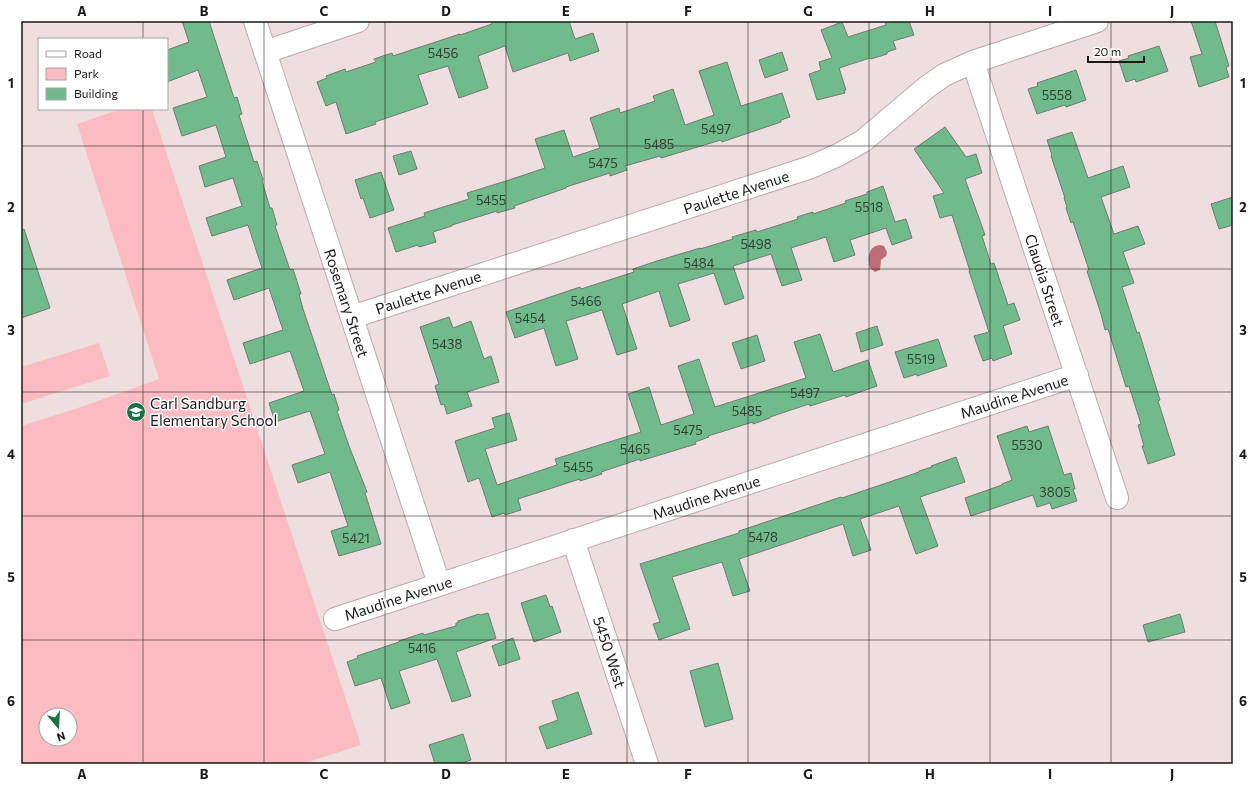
<svg xmlns="http://www.w3.org/2000/svg" width="1254" height="785" font-family="Commissioner,sans-serif">
<rect width="100%" height="100%" fill="#efdee0"/>
<path fill="#fabcc2" fill-rule="evenodd" d="M121,109H152L361,745L302,764H21V426L81,407L159,379L77,124ZM46,715H70V739H46Z
M99,343L110,376L21,404V367Z"/>
<path fill="#bc6d77" d="M880,245L884,246L887,252L886,256L881,260L880,270L875,272L870,268C867,259 868,246 880,245Z"/>
<path fill="#70ba8b" stroke="#6f7b73" d="M182,21H209L234,98L237,97L242,114L239,115L254,162L257,161L263,180L262,181L270,208H272L277,225L275,226L290,270L293,269L301,294H299L303,309L332,395L334,394L339,410L337,411L349,446L367,492L365,493L381,544L339,556L331,531L348,526L330,472L298,483L292,465L325,454L310,411L275,422L269,403L304,391L290,351L250,364L243,343L283,330L269,288L234,300L227,280L262,268L248,225L212,236L206,218L242,206L233,178L205,187L199,166L226,157L216,125L182,136L173,108L207,97L198,70L167,82V50L189,42Z
M491,21H569L575,39L593,33L599,51L570,61L568,53L513,72L505,46L478,56L488,88L459,98L448,66L418,75L428,104L375,122L376,124L346,134L336,102L326,106L317,82L327,78L326,76L345,69L346,72L376,62L374,59L392,53L393,56L460,34V35L492,24Z
M885,21H909L914,35L893,41L896,49L887,52V54L871,59L870,58L839,68L846,90H844L845,93L817,100L809,74L821,70L819,62L832,58L821,30L842,22L848,37L886,25Z
M1191,21H1215L1229,66L1226,67L1229,77L1199,87L1190,57L1202,54Z
M1159,46L1168,71L1136,82L1135,79L1126,82L1119,61L1129,58L1128,56Z
M782,52L788,70L765,78L759,60Z
M727,62L741,106L782,93L790,117L781,120V122L722,142L721,140L661,158L660,156L625,166L627,170L610,176V173L566,187V188L514,206L515,208L497,213V211L452,225V226L433,232L436,242L419,247L418,245L396,252L388,228L425,216L424,213L469,199L467,193L506,181L545,168L535,139L564,130L573,157L600,148L590,118L619,108L620,113L655,101L653,96L673,89L685,125L714,115L699,71Z
M1076,70L1086,100L1066,107L1065,105L1037,114L1028,89L1038,86L1037,83Z
M945,127L966,157L976,154L982,173L965,179L985,235L982,236L991,264L994,263L1008,305L1014,303L1020,320L1003,326L1012,354L993,361L992,358L983,361L974,336L989,332L969,271H970L952,215L940,218L933,196L944,193L914,149Z
M1072,132L1088,178L1123,166L1130,187L1101,197L1114,234L1138,226L1145,244L1123,252L1134,283L1122,287L1137,333L1139,332L1160,400L1158,401L1175,455L1148,464L1142,446H1144L1138,425L1141,424L1129,386L1126,387L1108,329L1105,330L1101,314L1087,271L1089,270L1073,222L1071,223L1066,208L1067,207L1064,198H1065L1051,156L1052,155L1047,140Z
M411,151L417,169L399,175L393,156Z
M381,172L394,210L370,218L363,198L361,199L355,180Z
M883,186L895,222L906,219L912,238L892,245L886,228L850,240L855,255L834,262L826,237L791,248L802,280L782,286L771,254L733,266L744,298L725,305L714,273L678,284L690,320L670,327L659,291L622,304L637,349L617,355L602,310L566,321L578,359L556,366L544,328L515,338L506,312L580,287L581,289L634,272L633,269L657,261L700,248V249L733,239L732,237L756,230L757,232L798,219L797,217L813,212V214L846,203L845,201L867,194V192Z
M1233,197V225L1219,229L1211,204Z
M24,229L50,308L21,318V230Z
M449,317L453,328L471,321L484,359L491,356L499,382L467,392L472,406L447,414L444,404L441,405L435,386L439,384L420,327Z
M877,326L883,345L861,352L856,333Z
M820,334L833,372L868,360L877,386L846,397L845,395L810,406L809,404L770,417V418L753,424V422L708,436L709,437L695,442L696,444L640,461V459L601,472L602,474L580,481V479L518,499L521,510L505,515L504,513L492,517L479,478L468,482L455,441L495,428L492,418L509,413L517,440L485,449L497,485L557,465L555,459L641,432L628,394L649,387L661,425L694,414L678,366L699,359L715,407L806,378L794,342Z
M757,335L765,361L741,369L732,343Z
M938,339L947,366L917,376V374L904,378L895,352Z
M1027,426L1029,432L1048,426L1064,475L1071,473L1075,489H1073L1077,501L1052,509L1050,503L1037,507L1033,495L971,516L965,498L1002,485V484L1012,480L997,436Z
M956,457L965,482L920,497L938,546L916,554L899,506L860,519L871,550L853,556L843,524L739,559L750,591L733,596L722,562L672,577L690,629L659,640L653,624L660,622L640,564L739,533V531L841,497L842,498L919,472V471L932,467L931,466Z
M546,595L550,607L552,606L561,632L534,642L521,603Z
M488,613L496,638L456,652L471,696L452,702L437,659L399,671L410,703L391,709L381,678L355,686L347,662L358,658L357,656L399,642V641L423,633L424,635L456,626V623H458V621L479,614L480,615Z
M1180,614L1185,632L1148,642L1143,625Z
M513,638L520,659L499,666L492,646Z
M718,663L733,719L705,727L690,671Z
M578,692L592,734L547,749L539,727L558,720L552,701Z
M463,734L471,760L459,764H435L429,745Z"/>
<g fill="none" stroke-linecap="round" stroke-linejoin="round">
<defs>
<path id="minor" d="M255,21L439,584
M265,52L358,21
M973,62L1117,498
M352,317L811,167L838,155L863,141L927,87L944,75L973,62L1097,21
M573,540L647,764
M335,619L1077,375"/>
</defs>
<use href="#minor" stroke="#bbabac" stroke-width="24"/>
<use href="#minor" stroke="#fff" stroke-width="22"/>
</g>
<path fill="none" stroke="#1d1818" stroke-width="1" stroke-opacity="0.55" d="M143,21V39M264,21V764M385,21V764M506,21V764M627,21V764M748,21V764M869,21V764M990,21V764M1111,21V764M143,109V764M21,146H1233M21,269H1233M21,392H1233M21,516H1233M21,640H1233"/>
<defs>
<symbol id="school-disc" viewBox="-11 -11 22 22"><circle r="9.5" fill="#1b7144" stroke="#fff"/><path d="M0-5L7-2L0 1L-7-2ZM-4 1L0 2.5L4 1V4Q0 6-4 4Z" fill="#fff"/></symbol>
</defs>
<g fill-rule="evenodd">
<use href="#school-disc" x="125" y="401" width="22" height="22"/>
</g>
<g text-anchor="middle" dominant-baseline="central" stroke-width="3" stroke-linejoin="round" paint-order="stroke">
<g font-size="13" fill="#324035">
<text x="443" y="53">5456</text>
<text x="1057" y="95">5558</text>
<text x="716" y="129">5497</text>
<text x="659" y="144">5485</text>
<text x="603" y="163">5475</text>
<text x="491" y="200">5455</text>
<text x="869" y="207">5518</text>
<text x="756" y="244">5498</text>
<text x="699" y="263">5484</text>
<text x="586" y="301">5466</text>
<text x="530" y="318">5454</text>
<text x="447" y="344">5438</text>
<text x="921" y="359">5519</text>
<text x="805" y="393">5497</text>
<text x="747" y="411">5485</text>
<text x="688" y="430">5475</text>
<text x="1027" y="445">5530</text>
<text x="635" y="449">5465</text>
<text x="578" y="467">5455</text>
<text x="1055" y="492">3805</text>
<text x="763" y="537">5478</text>
<text x="356" y="538">5421</text>
<text x="422" y="648">5416</text>
</g>
<g font-size="15" fill="#1d1818" stroke="#fff">
<text transform="translate(736 192) rotate(-18)">Paulette Avenue</text>
<text transform="translate(1045 280) rotate(72)">Claudia Street</text>
<text transform="translate(428 292) rotate(-18)">Paulette Avenue</text>
<text transform="translate(347 303) rotate(72)">Rosemary Street</text>
<text transform="translate(1014 396) rotate(-18)">Maudine Avenue</text>
<text transform="translate(706 497) rotate(-18)">Maudine Avenue</text>
<text transform="translate(398 598) rotate(-18)">Maudine Avenue</text>
<text transform="translate(610 652) rotate(72)">5450 West</text>
</g>
<g font-size="15" fill="#1d1818" stroke="#fff" text-anchor="start">
<text x="150" y="403">Carl Sandburg<tspan x="150" dy="17">Elementary School</tspan></text>
</g>
</g>
<rect width="1254" height="785" fill="none" stroke="#ffffff" stroke-width="44"/>
<rect x="38" y="38" width="130" height="72" fill="#ffffff" stroke="#a5a3a3"/>
<rect x="46" y="51" width="20" height="6" fill="#ffffff" stroke="#a5a3a3"/>
<text x="74" y="58" font-size="12" fill="#1d1818">Road</text>
<rect x="46" y="68" width="20" height="12" fill="#fabcc2" stroke="#a5a3a3"/>
<text x="74" y="78" font-size="12" fill="#1d1818">Park</text>
<rect x="46" y="88" width="20" height="12" fill="#70ba8b" stroke="#a5a3a3"/>
<text x="74" y="98" font-size="12" fill="#1d1818">Building</text>
<g transform="translate(58 727) rotate(162)"><circle r="19" fill="#ffffff" stroke="#a5a3a3"/>
<path d="M0-3L7 15L0 10L-7 15Z" fill="#1b7144"/>
<text y="-6" font-size="11" font-weight="bold" text-anchor="middle" fill="#1d1818">N</text>
</g>
<path d="M1088 56v6h56v-6" fill="none" stroke="#1d1818" stroke-width="2"/>
<text x="1094" y="56" font-size="12" fill="#1d1818" stroke="#ffffff" stroke-width="3" paint-order="stroke">20 m</text>
<rect x="22" y="22" width="1210" height="741" fill="none" stroke="#1d1818" stroke-width="1.5"/>
<g font-size="13" text-anchor="middle" font-weight="bold" fill="#1d1818">
<text x="82" y="16">A</text>
<text x="204" y="16">B</text>
<text x="324" y="16">C</text>
<text x="446" y="16">D</text>
<text x="566" y="16">E</text>
<text x="688" y="16">F</text>
<text x="808" y="16">G</text>
<text x="930" y="16">H</text>
<text x="1050" y="16">I</text>
<text x="1172" y="16">J</text>
<text x="11" y="88">1</text>
<text x="1243" y="88">1</text>
<text x="11" y="212">2</text>
<text x="1243" y="212">2</text>
<text x="11" y="335">3</text>
<text x="1243" y="335">3</text>
<text x="11" y="459">4</text>
<text x="1243" y="459">4</text>
<text x="11" y="582">5</text>
<text x="1243" y="582">5</text>
<text x="11" y="706">6</text>
<text x="1243" y="706">6</text>
<text x="82" y="779">A</text>
<text x="204" y="779">B</text>
<text x="324" y="779">C</text>
<text x="446" y="779">D</text>
<text x="566" y="779">E</text>
<text x="688" y="779">F</text>
<text x="808" y="779">G</text>
<text x="930" y="779">H</text>
<text x="1050" y="779">I</text>
<text x="1172" y="779">J</text>
</g>
</svg>
